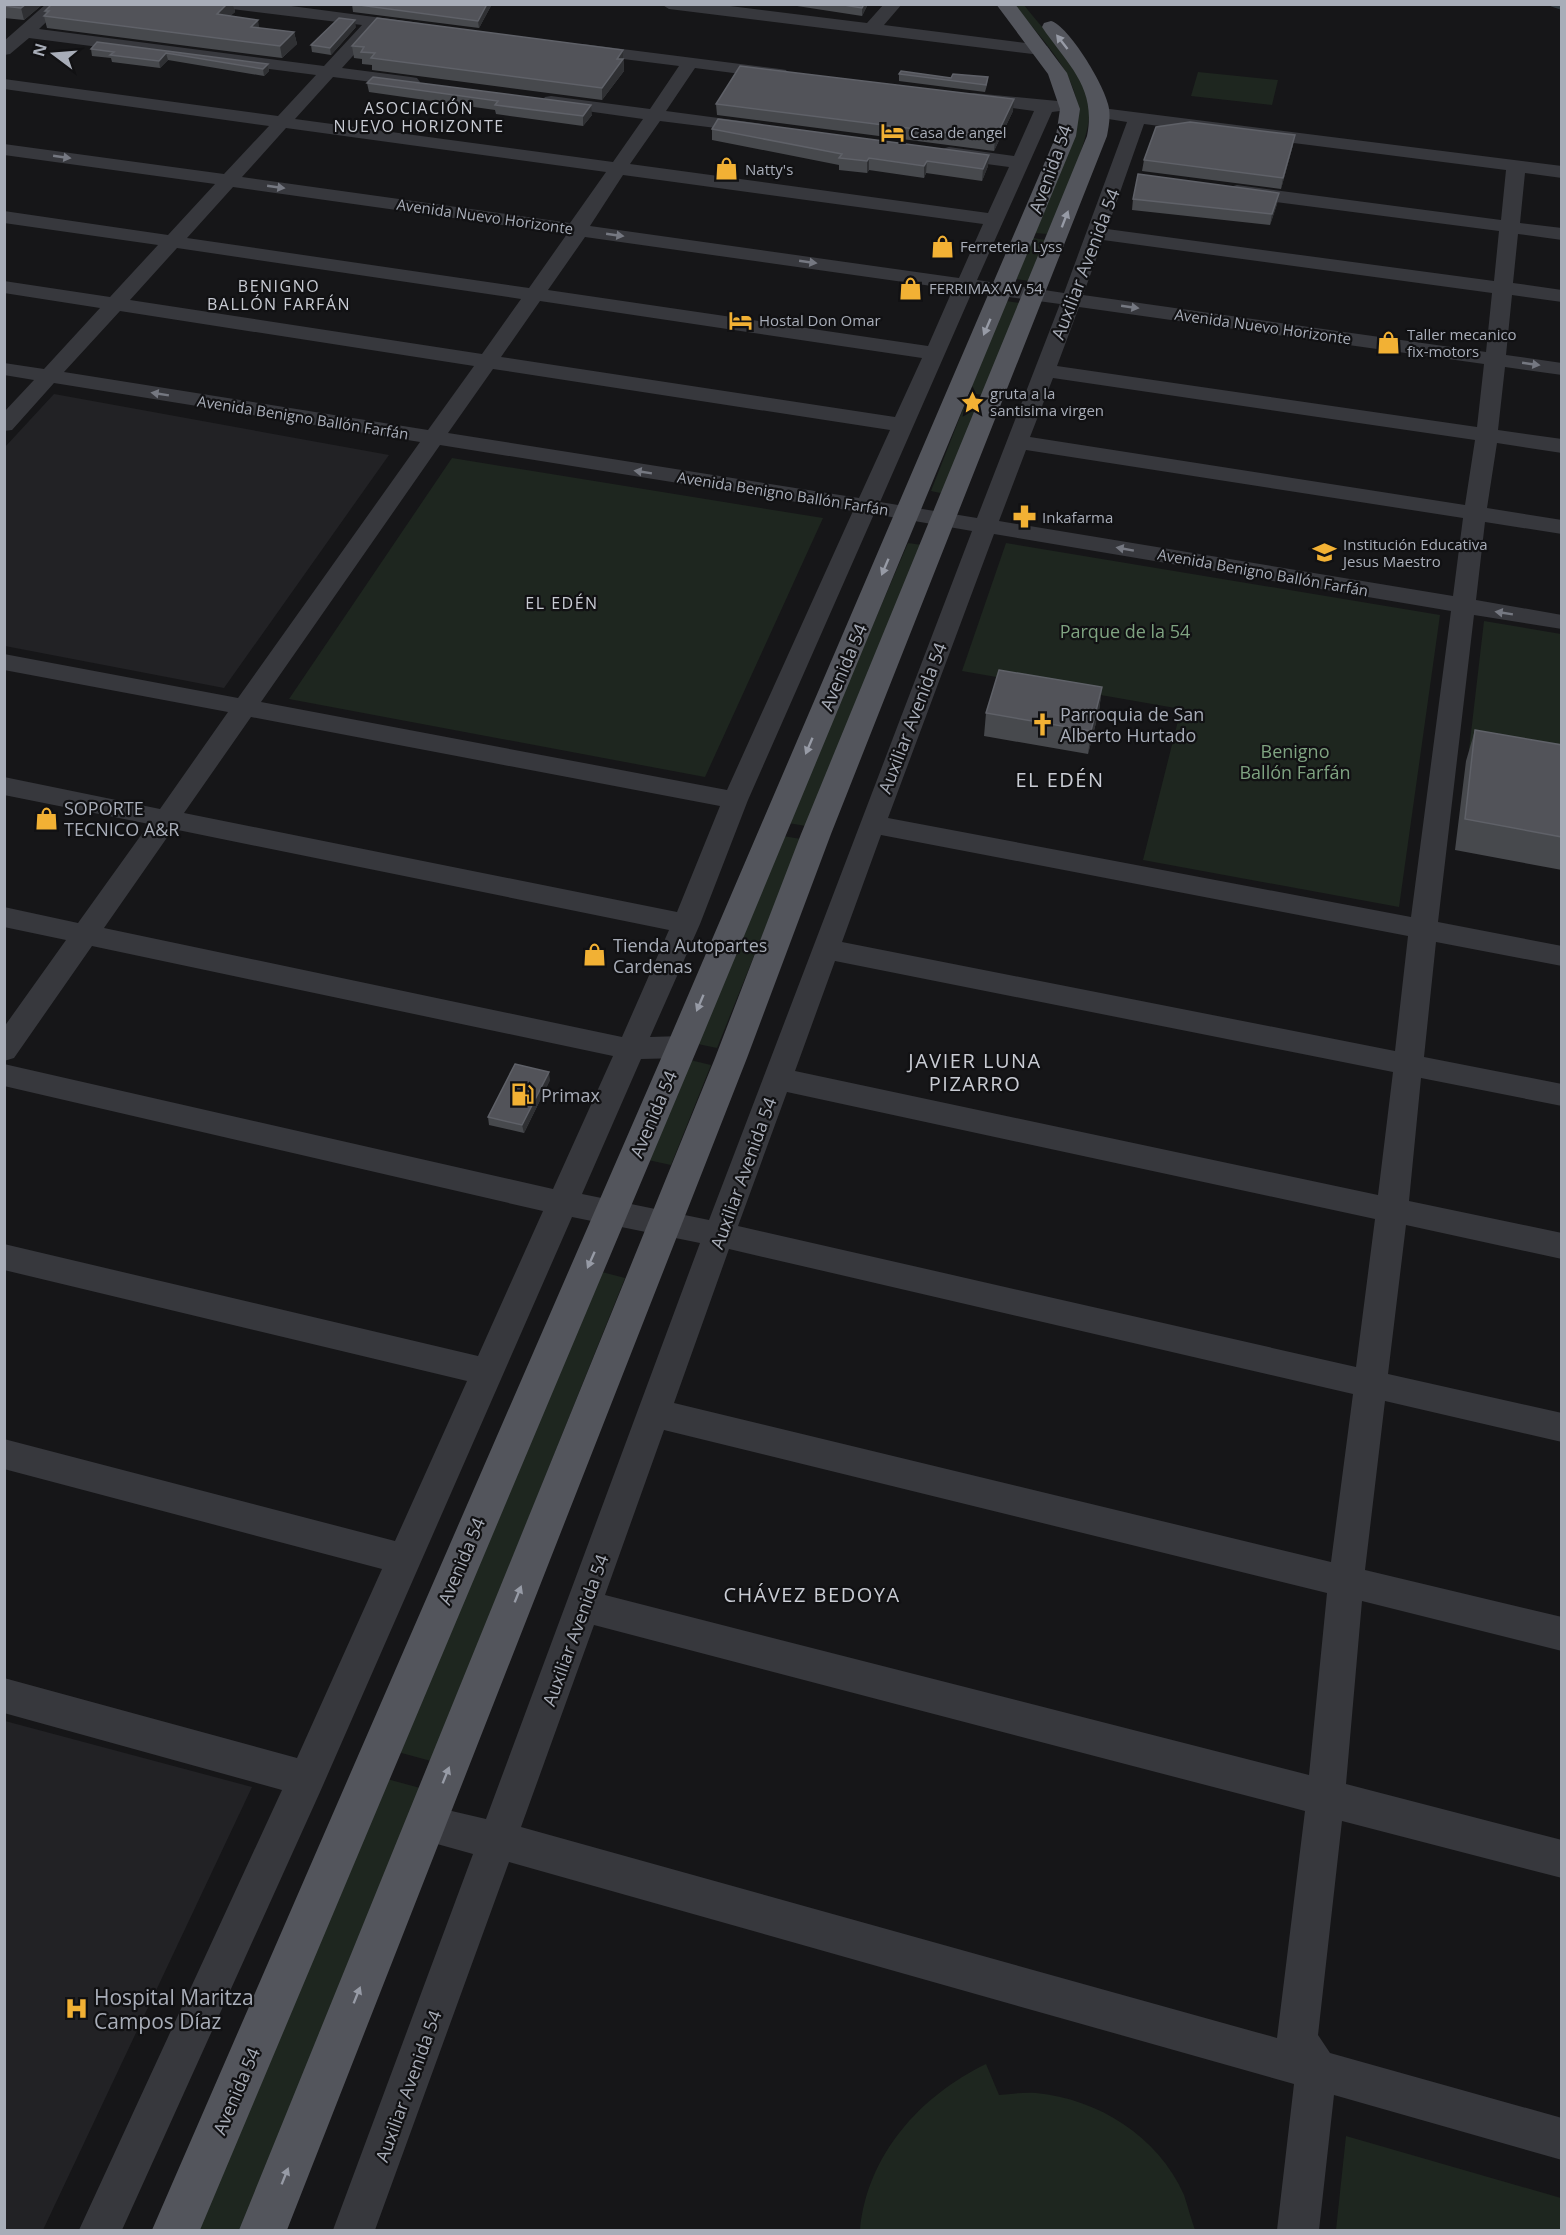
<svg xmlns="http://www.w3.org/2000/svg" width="1566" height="2235" font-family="'Open Sans',sans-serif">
<rect width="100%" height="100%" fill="#161618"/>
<path fill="#222225" d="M54,394L389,455L224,688L5,646V447Z
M5,1721L252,1787L43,2230H5Z"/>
<path fill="#1e261f" d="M1014,5H1024C1044,31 1077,63 1088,94C1099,125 1060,203 1047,234L1035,233L1078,109C1074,69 1038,35 1014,5Z
M1198,72L1278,80L1272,105L1191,96Z
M1033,238L1046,240L1029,281L1016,279Z
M1006,301L1020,303L983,395L969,393Z
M965,404L980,406L945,494L931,491Z
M452,458L823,518L705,777L289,699Z
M908,543L922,545L806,826L788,823Z
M1006,543L1440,615L1399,907L1143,860L1181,709L962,671Z
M1484,621L1561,634V765L1469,750Z
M783,836L801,839L717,1048L698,1044Z
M690,1060L711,1065L671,1165L648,1160Z
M602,1272L625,1278L431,1761L398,1752Z
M387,1779L420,1788L240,2230H197Z
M986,2064L999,2095C1011,2094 1024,2092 1036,2093C1098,2099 1158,2136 1184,2195C1188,2207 1191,2219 1195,2230H860C867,2155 920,2096 986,2064Z
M1346,2136L1561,2198V2230H1336Z"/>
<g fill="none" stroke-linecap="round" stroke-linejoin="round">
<path stroke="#2c353c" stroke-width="6" d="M1553,4L1562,7"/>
<path fill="#37383d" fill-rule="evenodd" d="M46,4H65L39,29L324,66L362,25L232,9L224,4H276L420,23L422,27L420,31L414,32L378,28L342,68L411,77L417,78L420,82L417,86L411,87L333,77L295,119L613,162L643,119L551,106L545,105L542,101L545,97L551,96L650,109L679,66L583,54L577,53L574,49L577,45L583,44L780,69L786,70L789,74L786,78L780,79L695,68L666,111L756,123L762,124L765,128L762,132L756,133L660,121L630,164L988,213L1009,167L949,159L942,157L940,153L942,149L949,147L1014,156L1034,111L967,102L964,98L967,94L973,93L1068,102L1071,106L1068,110L1052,112L977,280L1064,293L1127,122L1096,117L1093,113L1096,109L1102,108L1562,166V178L1525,173L1520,223L1562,228V240L1518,234L1513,283L1562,290V302L1512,295L1506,355L1562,363V375L1505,367L1498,430L1562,439V453L1497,443L1487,508L1562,520V534L1485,522L1476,600L1562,615V629L1474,615L1438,922L1562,946V966L1436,942L1424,1057L1562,1084V1106L1421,1078L1409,1201L1562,1233V1259L1406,1225L1388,1374L1562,1413V1442L1385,1401L1365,1570L1562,1617V1651L1362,1601L1346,1784L1562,1840V1878L1342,1821L1318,2035L1330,2053L1562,2118V2160L1334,2095L1319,2230H1277L1294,2084L509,1862L375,2230H333L473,1854L412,1837L407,1824L412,1811L426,1805L486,1819L700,1243L572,1217L320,1792L122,2230H79L282,1790L4,1713V1678L297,1758L382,1569L4,1469V1439L395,1541L467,1381L4,1270V1244L478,1356L543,1211L4,1086V1064L553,1189L613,1056L92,946L14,1058L4,1061V1027L66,940L4,927V907L78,923L149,824L4,795V777L160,809L228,712L4,670V654L238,698L420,442L54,383L12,430L4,431V412L34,380L4,375V363L44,369L100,308L4,293V281L110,297L158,245L4,223V211L168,235L215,184L4,155V144L224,174L269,126L4,89V79L278,116L316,75L29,38L10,54L4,55V41ZM1144,124L1506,170L1501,220L1237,185L1230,187L1228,191L1230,195L1237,197L1499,231L1494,281L1107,229ZM286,128L606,172L570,223L242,177ZM623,175L983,224L959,278L590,226ZM233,187L567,234L529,288L187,238ZM585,237L953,289L928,346L548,290ZM1103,240L1492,293L1486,352L1083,295ZM177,248L521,299L482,354L130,300ZM972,292L1060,304L977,518L880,502ZM540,301L922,358L895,417L501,357ZM1079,307L1484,364L1477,427L1057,366ZM120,311L474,366L428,430L64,372ZM493,369L890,430L859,498L448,433ZM1053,378L1475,440L1465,505L1030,437ZM440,445L853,511L727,790L261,702ZM1026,450L1463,518L1453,596L999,521ZM874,514L972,531L709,1220L582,1194L641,1059L682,1058L692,1055L697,1047L692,1039L682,1036L650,1037L700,924L748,800ZM994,534L1451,611L1411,917L888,818ZM251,717L720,806L677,912L184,813ZM173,829L669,930L622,1037L104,928ZM881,835L1408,936L1395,1051L842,942ZM835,961L1393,1072L1378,1195L795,1071ZM787,1092L1375,1219L1356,1367L738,1226ZM729,1249L1353,1394L1331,1562L674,1403ZM664,1430L1327,1593L1309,1775L605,1595ZM594,1625L1305,1811L1277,2038L521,1827Z
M661,4H714L867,23L884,4H902L884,25L1041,45L1047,46L1050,50L1047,54L1041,55L669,9Z"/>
<path fill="#53555c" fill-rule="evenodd" d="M996,4H1015L1067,73L1080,109L1076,136L698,1047L200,2230H152L666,1047L1056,136L1060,109L1048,74Z
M1051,21C1069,26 1104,85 1108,104C1111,115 1109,125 1107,136L831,834L747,1058L287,2230H239L715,1058L801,834L1087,136C1097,87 1067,64 1042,27L1044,23Z"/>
</g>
<path fill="#47494d" d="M4,4H43L24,20L4,18Z
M52,4H233L235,12L230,16L259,28L294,32L297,44L282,58L47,28L44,16L46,14L45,11Z
M352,4H492L479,28L353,12Z
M784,4H868L862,16Z
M356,27L331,55L312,52L311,45Z
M97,42L268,64L269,71L264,76L168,60L160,68L112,62L111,58L92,56L91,49Z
M352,46L623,50L624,71L602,100L372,70V65L362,64V59L354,58Z
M899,74L951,78L988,77L987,85L985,92L899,81Z
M373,77L592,115L583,126L496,114L495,110L369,92L367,83Z
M716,104L1013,111L994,151L717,115Z
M712,129L988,166L982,181L926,173L924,178L869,170L867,173L839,170V165L712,140Z
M1293,145L1281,189L1142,171L1144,160Z
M1279,193L1277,204L1270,225L1132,210L1133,199Z
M1102,687L1099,711L1088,754L984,736L986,713Z
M1475,730L1562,745V870L1455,850L1466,761Z
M550,1080L524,1133L489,1125L488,1117Z"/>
<path fill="#2f3033" d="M26,4H43L24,20L21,8Z
M227,4H233L235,12L219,26L217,14Z
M487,4H492L479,28L478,21Z
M864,4H868L862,16V8Z
M258,20L260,32L251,27Z
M355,20L356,27L331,55L330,48Z
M294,32L297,44L282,58L280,46Z
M623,50L624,71L602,100V88L617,59Z
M166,53L168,60L160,68L159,61Z
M268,64L269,71L264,76L263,69Z
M1014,99L1013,111L994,151L995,139Z
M591,105L592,115L583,126V116Z
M1295,135L1293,145L1281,189L1283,178Z
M989,155L988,166L982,181L983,169Z
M869,158V170L867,173V161Z
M927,161L926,173L924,178V166Z
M1279,193L1277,204L1270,225L1272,214Z
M1102,687L1099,711L1088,754L1091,731Z
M549,1072L550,1080L524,1133L522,1125Z"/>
<path fill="#525359" stroke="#5f6168" stroke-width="1.5" d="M4,4H26L21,8L4,6Z
M52,4H227L217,14L258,20L251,27L294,32L280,46L44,16L49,11H45Z
M352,4H487L478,21Z
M838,4H864L862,8Z
M339,18L355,20L330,48L311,45Z
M377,18L623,50L617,59H623L602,88L371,58L375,53L361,52L364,47L352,46Z
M97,42L268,64L263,69L166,53L159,61L110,55L114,52L91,49Z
M740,66L1014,99L995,139L716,104Z
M901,71L951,78L953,74L988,77L986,85L899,74Z
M373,77L591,105L583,116L495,105L498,101L367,83Z
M718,119L989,155L983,169L927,161L924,166L869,158L867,161L839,158L842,154L712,129Z
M1190,122L1295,135L1283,178L1144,160L1156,127Z
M1138,174L1279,193L1272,214L1133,199Z
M999,670L1102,687L1091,731L986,713Z
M1475,730L1562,745V837L1465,819Z
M515,1064L549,1072L522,1125L488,1117Z"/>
<defs><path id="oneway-solid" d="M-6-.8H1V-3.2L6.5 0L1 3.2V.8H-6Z" transform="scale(1.5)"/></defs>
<g fill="#979ba6">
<use href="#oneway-solid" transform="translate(1062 42) rotate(-128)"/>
<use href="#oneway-solid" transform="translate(1065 219) rotate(-69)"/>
<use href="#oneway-solid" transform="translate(987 327) rotate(113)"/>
<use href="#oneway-solid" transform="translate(885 567) rotate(113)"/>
<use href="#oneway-solid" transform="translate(809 746) rotate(113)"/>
<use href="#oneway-solid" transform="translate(700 1003) rotate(113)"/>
<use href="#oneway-solid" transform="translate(591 1260) rotate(114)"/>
<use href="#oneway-solid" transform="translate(518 1594) rotate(-68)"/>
<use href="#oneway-solid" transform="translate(446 1775) rotate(-68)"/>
<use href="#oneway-solid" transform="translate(357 1995) rotate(-68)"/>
<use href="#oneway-solid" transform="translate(285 2176) rotate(-68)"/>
</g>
<g fill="#757881">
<use href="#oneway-solid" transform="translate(62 157) rotate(8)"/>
<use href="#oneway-solid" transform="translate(276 187) rotate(8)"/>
<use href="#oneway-solid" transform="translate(615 235) rotate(8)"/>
<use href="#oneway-solid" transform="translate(808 262) rotate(8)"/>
<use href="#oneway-solid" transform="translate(1130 307) rotate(8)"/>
<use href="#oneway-solid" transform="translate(1531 364) rotate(8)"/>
<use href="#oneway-solid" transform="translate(160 394) rotate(-171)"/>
<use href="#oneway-solid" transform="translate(643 472) rotate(-171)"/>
<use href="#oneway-solid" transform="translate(1125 549) rotate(-170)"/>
<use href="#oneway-solid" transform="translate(1504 613) rotate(-171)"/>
</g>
<defs>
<symbol id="hotel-bare" viewBox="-9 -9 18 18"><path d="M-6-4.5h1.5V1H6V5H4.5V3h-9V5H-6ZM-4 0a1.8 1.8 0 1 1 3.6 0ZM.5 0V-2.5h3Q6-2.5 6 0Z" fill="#f2b134" stroke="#111113" stroke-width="2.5" paint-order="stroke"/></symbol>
<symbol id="shop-bare" viewBox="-9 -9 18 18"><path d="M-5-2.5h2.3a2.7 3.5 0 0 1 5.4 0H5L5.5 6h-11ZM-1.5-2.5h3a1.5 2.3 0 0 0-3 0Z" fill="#f2b134" stroke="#111113" stroke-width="2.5" paint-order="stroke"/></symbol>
<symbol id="sight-bare" viewBox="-9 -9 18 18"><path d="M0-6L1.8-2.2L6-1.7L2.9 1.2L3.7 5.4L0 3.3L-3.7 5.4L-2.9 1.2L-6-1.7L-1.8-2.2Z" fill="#f2b134" stroke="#111113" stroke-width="2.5" paint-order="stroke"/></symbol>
<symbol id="pharmacy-bare" viewBox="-9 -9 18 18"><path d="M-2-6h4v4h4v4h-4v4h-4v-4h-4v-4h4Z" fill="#f2b134" stroke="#111113" stroke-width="2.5" paint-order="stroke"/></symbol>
<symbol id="school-bare" viewBox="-9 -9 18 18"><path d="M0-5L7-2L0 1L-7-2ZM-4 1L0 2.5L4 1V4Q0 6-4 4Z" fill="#f2b134" stroke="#111113" stroke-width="2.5" paint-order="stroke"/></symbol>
<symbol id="church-bare" viewBox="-9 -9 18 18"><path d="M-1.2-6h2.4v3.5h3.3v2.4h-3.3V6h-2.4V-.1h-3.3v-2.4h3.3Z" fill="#f2b134" stroke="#111113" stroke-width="2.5" paint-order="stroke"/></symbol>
<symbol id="fuel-bare" viewBox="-9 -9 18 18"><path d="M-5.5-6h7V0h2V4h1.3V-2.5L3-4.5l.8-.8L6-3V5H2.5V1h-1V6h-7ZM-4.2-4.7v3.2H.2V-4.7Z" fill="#f2b134" stroke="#111113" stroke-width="2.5" paint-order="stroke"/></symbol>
<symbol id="hospital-bare" viewBox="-9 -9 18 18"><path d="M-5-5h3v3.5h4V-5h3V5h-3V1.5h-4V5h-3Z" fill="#f2b134" stroke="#111113" stroke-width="2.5" paint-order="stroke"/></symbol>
</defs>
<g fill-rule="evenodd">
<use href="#hotel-bare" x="876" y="116" width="33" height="33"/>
<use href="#shop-bare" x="710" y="152" width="33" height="33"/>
<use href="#shop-bare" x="926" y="230" width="33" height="33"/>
<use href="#shop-bare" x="894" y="272" width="33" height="33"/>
<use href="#hotel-bare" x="724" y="304" width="33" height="33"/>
<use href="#shop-bare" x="1372" y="326" width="33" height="33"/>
<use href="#sight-bare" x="956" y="386" width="33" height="33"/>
<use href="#pharmacy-bare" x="1008" y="500" width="33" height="33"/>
<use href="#school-bare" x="1308" y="536" width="33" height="33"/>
<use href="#church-bare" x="1026" y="708" width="33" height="33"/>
<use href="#shop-bare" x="30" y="802" width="33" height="33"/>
<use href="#shop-bare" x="578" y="938" width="33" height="33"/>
<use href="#fuel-bare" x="506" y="1078" width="33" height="33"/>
<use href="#hospital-bare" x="60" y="1992" width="33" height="33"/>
</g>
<g text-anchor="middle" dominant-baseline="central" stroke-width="4.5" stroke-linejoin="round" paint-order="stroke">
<g font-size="15" fill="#a8adb8" stroke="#111113" text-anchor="start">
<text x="910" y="132">Casa de angel</text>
<text x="745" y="169">Natty's</text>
<text x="960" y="246">Ferreteria Lyss</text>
<text x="929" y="288">FERRIMAX AV 54</text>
<text x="759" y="320">Hostal Don Omar</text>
<text x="1407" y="334">Taller mecanico<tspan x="1407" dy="17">fix-motors</tspan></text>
<text x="990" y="393">gruta a la<tspan x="990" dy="17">santisima virgen</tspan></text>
<text x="1042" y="517">Inkafarma</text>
<text x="1343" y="544">Institución Educativa<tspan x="1343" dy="17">Jesus Maestro</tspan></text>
</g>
<g font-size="15" fill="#a8adb8" stroke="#111113">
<text transform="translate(485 216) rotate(8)">Avenida Nuevo Horizonte</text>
<text transform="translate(1263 326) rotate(8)">Avenida Nuevo Horizonte</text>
<text transform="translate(303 417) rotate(9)">Avenida Benigno Ballón Farfán</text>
<text transform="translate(783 493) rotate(9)">Avenida Benigno Ballón Farfán</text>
<text transform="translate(1263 572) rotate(10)">Avenida Benigno Ballón Farfán</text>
</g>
<g font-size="16" letter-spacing="1.5" fill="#c9ccd4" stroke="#111113">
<text x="419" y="108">ASOCIACIÓN<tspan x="419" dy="18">NUEVO HORIZONTE</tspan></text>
<text x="279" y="286">BENIGNO<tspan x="279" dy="18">BALLÓN FARFÁN</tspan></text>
<text x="562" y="603">EL EDÉN</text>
</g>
<g font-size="18" fill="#a8adb8" stroke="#111113">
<text transform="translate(1050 169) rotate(-70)">Avenida 54</text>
<text transform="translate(1085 264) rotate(-69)">Auxiliar Avenida 54</text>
<text transform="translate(843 667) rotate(-67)">Avenida 54</text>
<text transform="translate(912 718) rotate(-69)">Auxiliar Avenida 54</text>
<text transform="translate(653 1114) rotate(-67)">Avenida 54</text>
<text transform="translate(743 1173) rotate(-70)">Auxiliar Avenida 54</text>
<text transform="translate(461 1561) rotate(-67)">Avenida 54</text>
<text transform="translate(575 1630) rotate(-70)">Auxiliar Avenida 54</text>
<text transform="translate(408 2086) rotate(-70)">Auxiliar Avenida 54</text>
<text transform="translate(236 2091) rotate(-67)">Avenida 54</text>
</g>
<g font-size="18" fill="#7fa381" stroke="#111113">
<text x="1125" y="631">Parque de la 54</text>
<text x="1295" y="751">Benigno<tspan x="1295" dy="21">Ballón Farfán</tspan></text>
</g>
<g font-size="18" fill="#a8adb8" stroke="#111113" text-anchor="start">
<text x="1060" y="714">Parroquia de San<tspan x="1060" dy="21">Alberto Hurtado</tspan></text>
<text x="64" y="808">SOPORTE<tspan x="64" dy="21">TECNICO A&amp;R</tspan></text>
<text x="613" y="945">Tienda Autopartes<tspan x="613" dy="21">Cardenas</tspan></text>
<text x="541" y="1095">Primax</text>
</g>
<g font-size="20" letter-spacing="1.5" fill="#c9ccd4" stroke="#111113">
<text x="1060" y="779">EL EDÉN</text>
<text x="975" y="1060">JAVIER LUNA<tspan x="975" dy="23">PIZARRO</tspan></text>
<text x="812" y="1594">CHÁVEZ BEDOYA</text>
</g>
<g font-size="21" fill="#a8adb8" stroke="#111113" text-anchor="start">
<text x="94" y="1997">Hospital Maritza<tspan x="94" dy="24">Campos Díaz</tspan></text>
</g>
</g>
<rect width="1566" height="2235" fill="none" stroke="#a8adb8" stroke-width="12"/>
<g transform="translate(54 54) rotate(286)" stroke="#111113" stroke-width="4.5" paint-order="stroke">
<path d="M0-4.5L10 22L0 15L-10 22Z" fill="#a8adb8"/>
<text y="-9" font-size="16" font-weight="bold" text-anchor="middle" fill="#a8adb8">N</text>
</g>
</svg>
